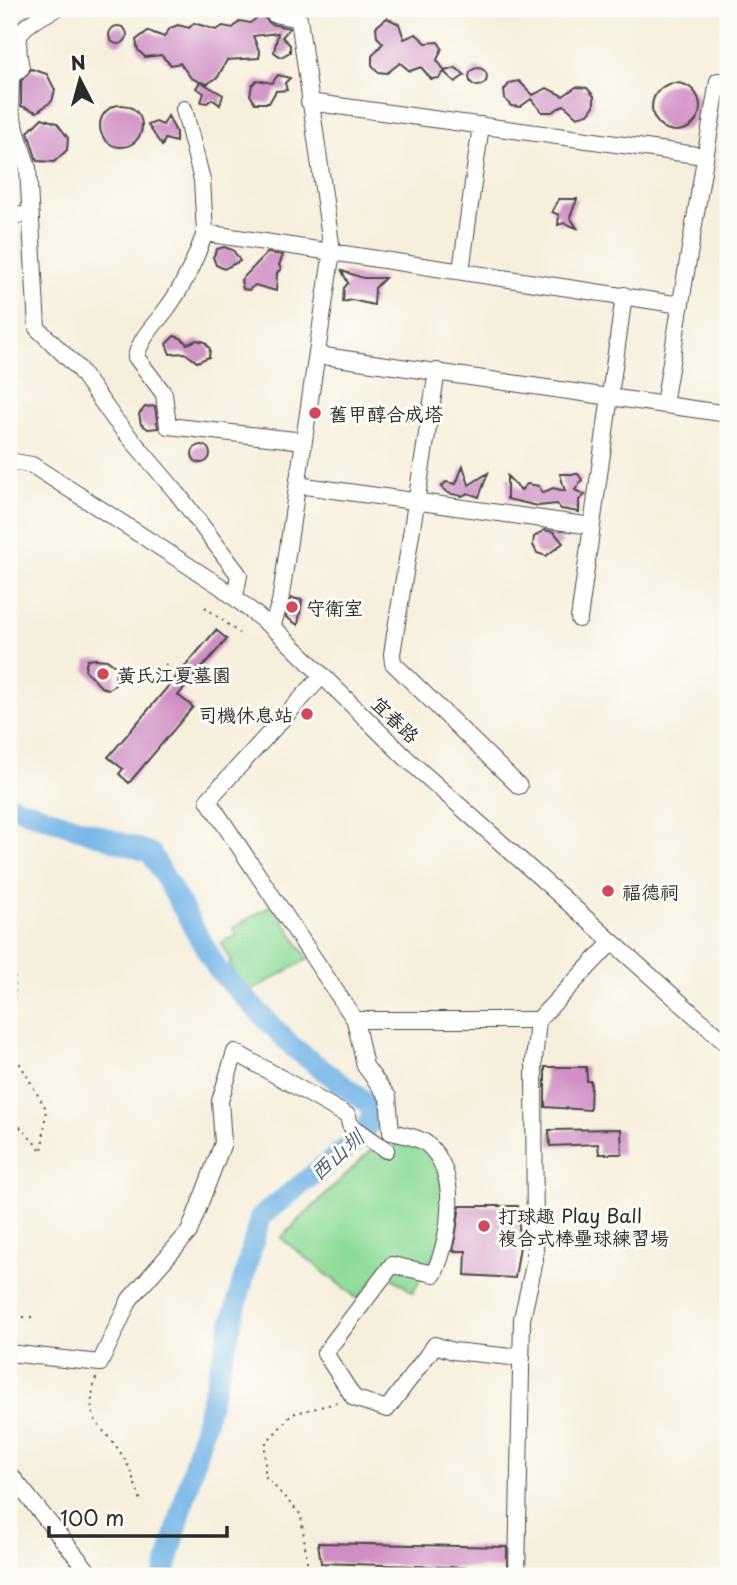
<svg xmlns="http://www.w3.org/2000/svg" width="737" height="1585" font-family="'Playpen Sans','LXGW WenKai TC',sans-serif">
<rect width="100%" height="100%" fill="#fdfcf7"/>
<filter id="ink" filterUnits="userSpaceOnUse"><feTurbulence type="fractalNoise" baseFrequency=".0143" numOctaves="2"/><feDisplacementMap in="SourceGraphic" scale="14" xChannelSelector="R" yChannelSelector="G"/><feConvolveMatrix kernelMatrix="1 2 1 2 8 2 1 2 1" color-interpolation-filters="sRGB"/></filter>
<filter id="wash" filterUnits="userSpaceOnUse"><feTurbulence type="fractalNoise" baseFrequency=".00686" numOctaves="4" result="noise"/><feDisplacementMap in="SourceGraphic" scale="28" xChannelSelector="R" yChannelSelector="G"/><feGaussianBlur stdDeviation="1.57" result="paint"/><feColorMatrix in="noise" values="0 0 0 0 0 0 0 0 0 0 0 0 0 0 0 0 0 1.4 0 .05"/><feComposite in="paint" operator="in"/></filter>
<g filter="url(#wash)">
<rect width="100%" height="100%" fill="#f7efdd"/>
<path fill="#8ddb98" stroke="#5c8362" stroke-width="2" d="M273,904L308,959L246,994L229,964L231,962L221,943L237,935L233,928Z
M399,1140L427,1149L436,1159L446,1206L439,1247L413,1292L382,1271L358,1299L281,1238L373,1148L387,1158Z"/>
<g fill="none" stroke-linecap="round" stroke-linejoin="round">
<path stroke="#71b3e6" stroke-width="21" d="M9,805L151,853L218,970L294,1048L375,1109L363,1135L260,1217L164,1576"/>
</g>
<g id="blocks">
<path fill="#d08fc4" d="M261,15L271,24L290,28L282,37L290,45V52L281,57L274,52L278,33L253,36L260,53L259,58L227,60L218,77L207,84L201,82L223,95L220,105L212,99L207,103L201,102L204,93L196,88L200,82L191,78L180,63L171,65L161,55L145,57L138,50L136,40L148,31L164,37L170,28L178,25L189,28L194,23L216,30L223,26L233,28L240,21L250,23Z
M387,18L399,24L404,39L416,34L426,43L438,42L442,48L437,60L445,71L456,68L465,75L455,82L444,72L439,78L431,79L421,67L410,71L400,63L387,73L378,72L372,65V56L383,43L377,37L376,27Z
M109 35a9 9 0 1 1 18 0a9 9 0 1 1-18 0Z
M469 77a9 9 0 1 1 18 0a9 9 0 1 1-18 0Z
M31,69L47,74L55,90L52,101L37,112L21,106V81Z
M278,75L290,78L285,83L287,90L276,91L269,103H255L250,95L252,85L257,80L272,83Z
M519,81L533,95L547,88L563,96L576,87L587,88L594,96V106L588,114L577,117L564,105L552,112H542L531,99L520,107L511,106L505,99L504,90L510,83Z
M652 107a24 24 0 1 1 48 0a24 24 0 1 1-48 0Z
M100 126a21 21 0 1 1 42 0a21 21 0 1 1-42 0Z
M168,116L176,132V142L165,139L162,146L148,125L156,122L163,125Z
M42,118L57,123L68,138L67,150L54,162L37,161L28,132Z
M559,199H577L570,217L577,228L564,223L558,225L559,215L552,212Z
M224,247L233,250L240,261L224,269L216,265L213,257L217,249Z
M267,253L283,255L279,265L281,269L277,273L276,291L255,285L249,290L243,289L241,280Z
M342,271L363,278H385L375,288L374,305L352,300L343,302L344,288L348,283Z
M174,336L181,338L187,344L197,340L205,342L210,349L209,357L197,362L185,353L170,354L166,344Z
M155,406L158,428L148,429L141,424L139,414L145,407Z
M192 454a9 9 0 1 1 18 0a9 9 0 1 1-18 0Z
M463,466L469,485L488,473L479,497L468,493L462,496L448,493L441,487L446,482L456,484Z
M560,474H578L582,480L575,490L585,495L579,500V512L561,509L557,504L538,506L507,499V476L521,490L527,484L539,486L542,493L553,488L565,491Z
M544,530L554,532L563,543L546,556L537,553L533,545L534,537Z
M291,598L302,600L298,625L286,617Z
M216,630L227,639L178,695L193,707L129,783L119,774L123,769L108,757Z
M96,659L107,660L116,667L115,685L108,689L101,687L85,670L87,660Z
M545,1067H586L587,1081H591L590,1110L545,1107Z
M621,1129L622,1154H599L598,1144L550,1146L549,1130Z
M460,1206H518L520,1246L515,1278L465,1275L466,1251H453Z
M318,1543L507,1547V1569L321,1563Z"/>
</g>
</g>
<g filter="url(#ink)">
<use href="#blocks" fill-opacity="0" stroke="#4a4846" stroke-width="2"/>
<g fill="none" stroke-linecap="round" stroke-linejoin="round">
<defs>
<path id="minor" d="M55,9C21,28 13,28 21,68L11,76L10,110L28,168L37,328L78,368L115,420L177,493L239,575L235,597
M309,102L704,156
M184,109L202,180L205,233L681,305
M9,216L28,214
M205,233C195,259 185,284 168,307C156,324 141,336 136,357L164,394L168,426L304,441
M461,271L481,125
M317,355L728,414
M437,371L392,654L393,663L519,786
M664,404L718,81L728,82
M9,461L32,465L220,586L279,633L407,759L728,1045
M298,485L592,526
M579,619L624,295
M272,627L280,602L332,251L299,19L274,14
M322,676L208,800L355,1020L365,1066L388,1097L391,1132C403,1135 418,1137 427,1144C461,1173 450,1239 434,1274L392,1265L325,1353L354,1398L387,1409L435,1345L453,1351L522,1358
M355,1020H538
M9,1353L100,1363L130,1299L189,1232L223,1143L220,1101L235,1052L348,1116L350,1125L386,1150
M9,1473L92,1576
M517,1576L522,1319L535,1260L534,1061L538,1020L612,942"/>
</defs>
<use href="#minor" stroke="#4a4846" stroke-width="18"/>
<path stroke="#4a4846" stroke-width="2" stroke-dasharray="2 5" stroke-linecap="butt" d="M205,607L239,633
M165,664L192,686
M9,956C20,980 13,1009 9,1034
M9,1045L46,1109L42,1151L9,1115
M9,1317H37
M96,1378C83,1426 101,1421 122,1455C131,1468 135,1486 141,1501
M273,1576L274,1572H302L308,1576
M309,1576L301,1515L265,1476V1444L292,1414L340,1402"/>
<use href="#minor" stroke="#fff" stroke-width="16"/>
</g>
</g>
<g fill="#d1495b" stroke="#fdfcf7" stroke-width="2.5">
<circle cx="315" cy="413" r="7"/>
<circle cx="292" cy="607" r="7"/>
<circle cx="103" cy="674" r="7"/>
<circle cx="307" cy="714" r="7"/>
<circle cx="608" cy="891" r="7"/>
<circle cx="484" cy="1226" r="7"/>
</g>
<g text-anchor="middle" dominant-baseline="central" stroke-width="6" stroke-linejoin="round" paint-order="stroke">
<g font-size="19" fill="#2b2b2b" stroke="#fdfcf7" text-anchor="start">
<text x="329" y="413">舊甲醇合成塔</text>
<text x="306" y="607">守衛室</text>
<text x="117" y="674">黃氏江夏墓園</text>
<text x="293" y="714" text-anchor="end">司機休息站</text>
<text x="622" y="891">福德祠</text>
<text x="498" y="1215">打球趣 Play Ball<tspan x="498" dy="22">複合式棒壘球練習場</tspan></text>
</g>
<g font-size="19" fill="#2b2b2b" stroke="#fdfcf7">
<text transform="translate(396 719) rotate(44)">宜春路</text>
</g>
<g font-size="21" font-style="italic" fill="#445b6c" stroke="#fdfcf7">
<text transform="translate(336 1154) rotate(-42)">西山圳</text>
</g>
</g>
<rect width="737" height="1585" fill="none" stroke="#fdfcf7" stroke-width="35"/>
<g transform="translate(80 80) rotate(354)" stroke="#fdfcf7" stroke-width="5" paint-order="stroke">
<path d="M0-5L12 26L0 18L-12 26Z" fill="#2b2b2b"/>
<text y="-10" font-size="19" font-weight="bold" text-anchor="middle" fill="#2b2b2b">N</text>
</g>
<path d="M49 1526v10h178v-10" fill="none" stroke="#2b2b2b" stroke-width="3.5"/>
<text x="60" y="1526" font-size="21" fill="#2b2b2b" stroke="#fdfcf7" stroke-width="5" paint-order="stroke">100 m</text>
</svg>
